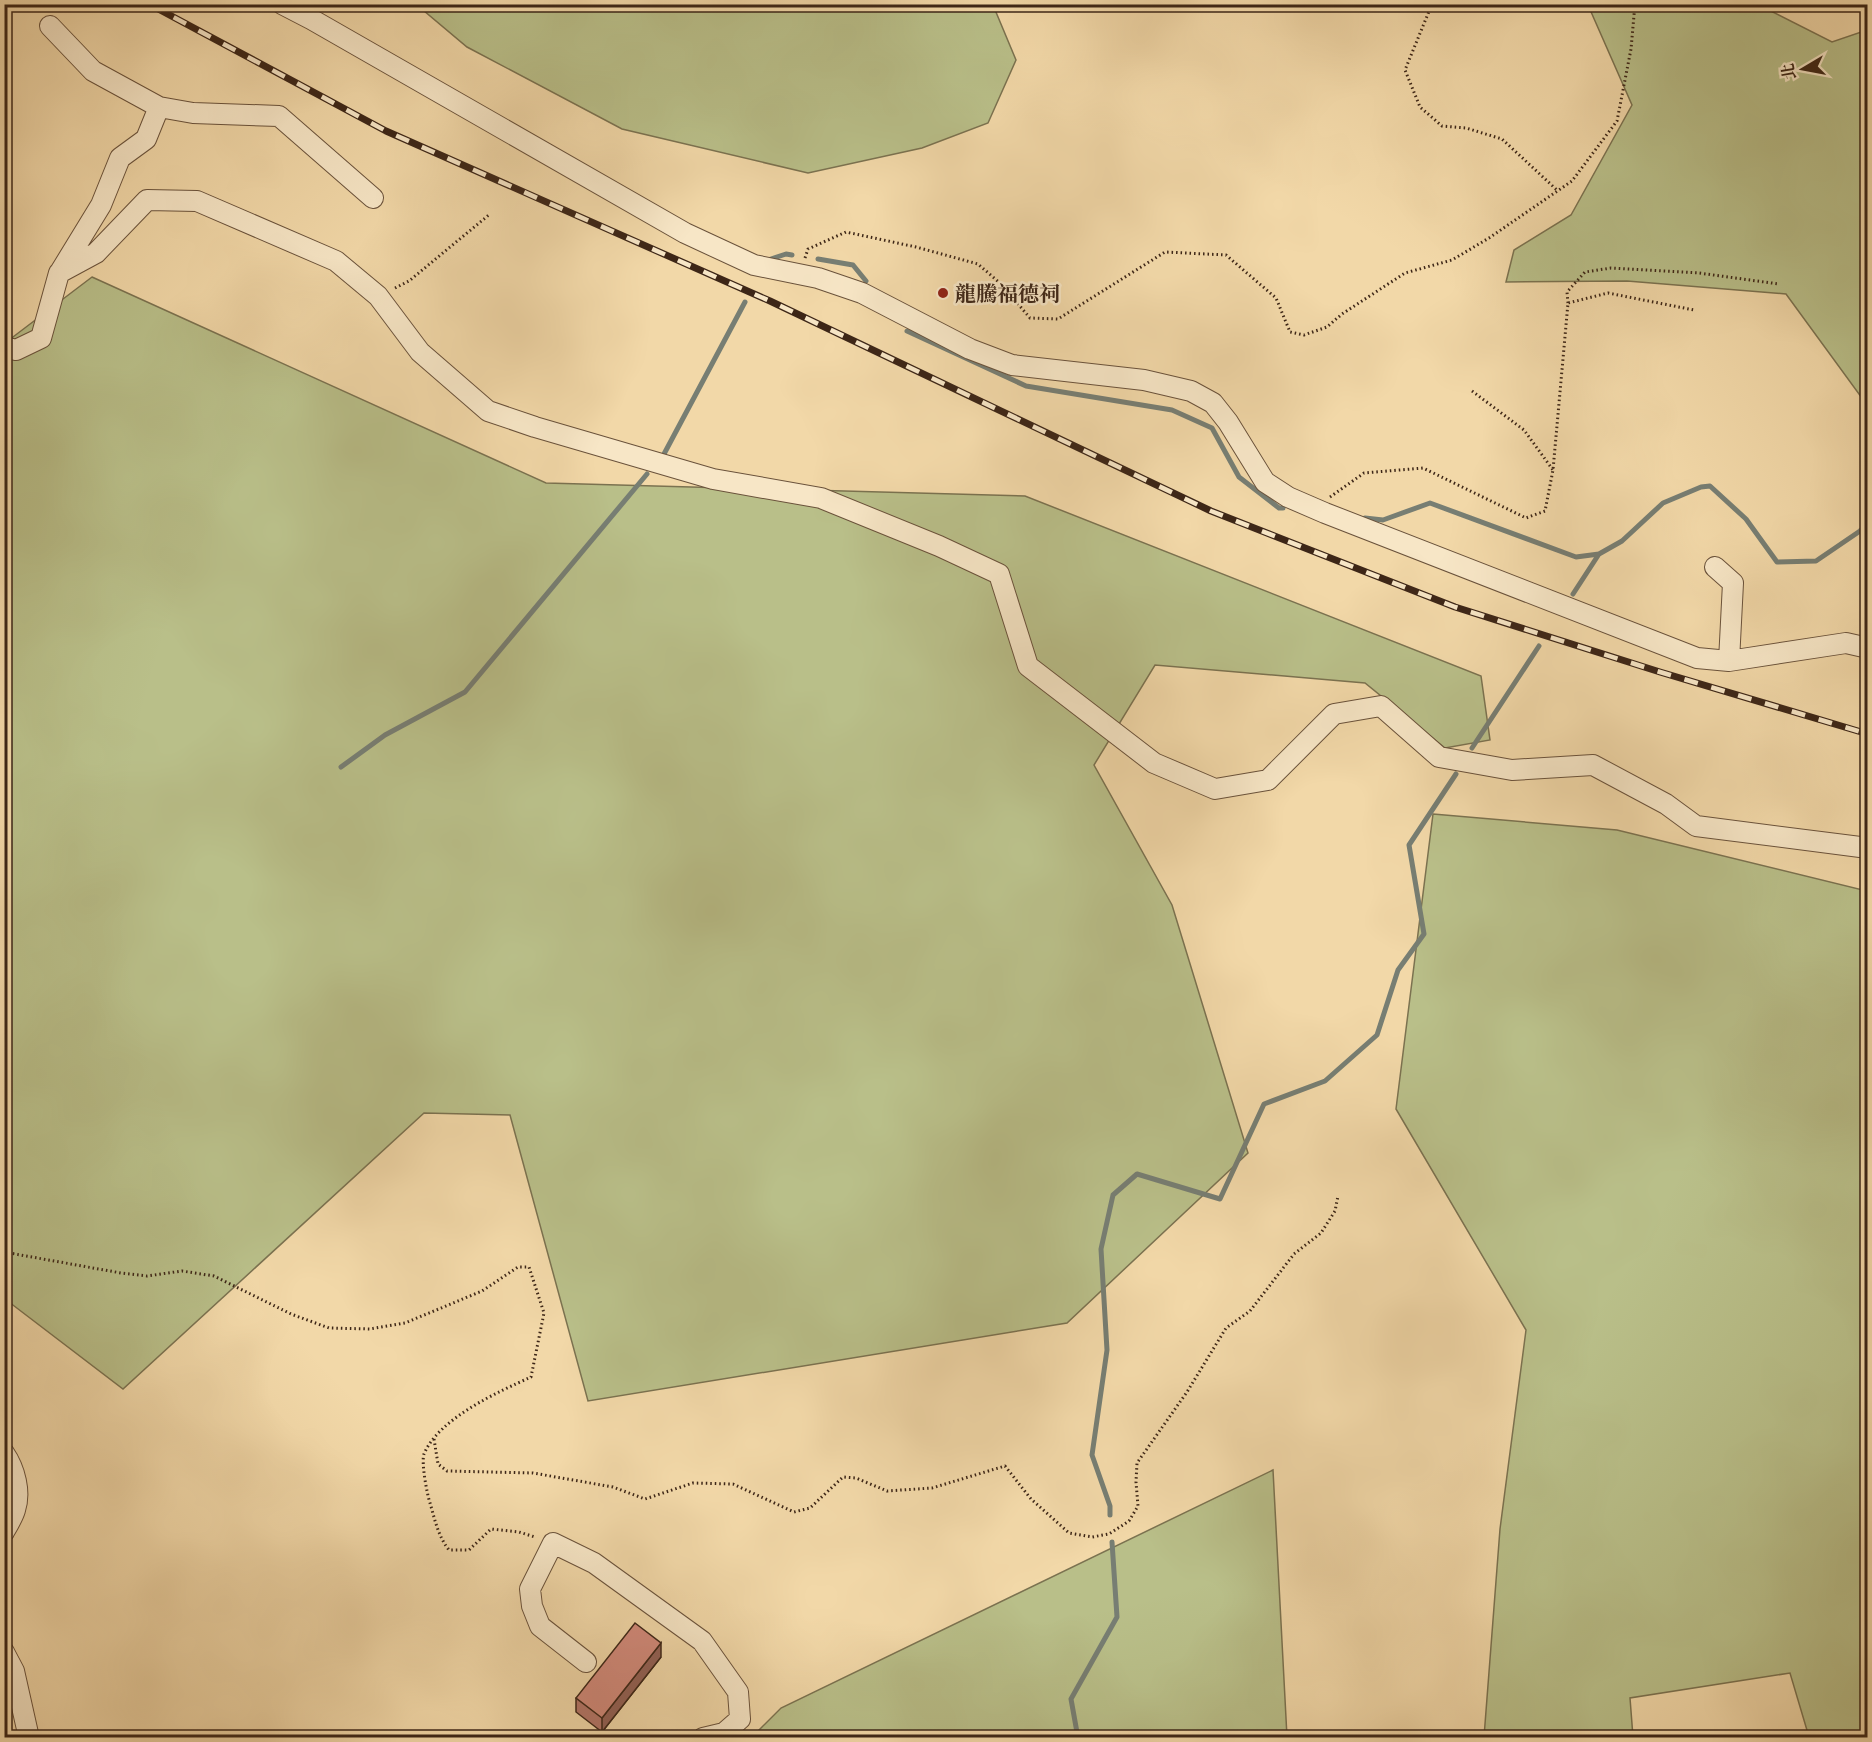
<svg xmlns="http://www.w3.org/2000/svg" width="1872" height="1742" font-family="'EB Garamond','Noto Serif TC',serif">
<rect width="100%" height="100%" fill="#f2d8a8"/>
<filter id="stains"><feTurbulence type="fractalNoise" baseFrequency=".00333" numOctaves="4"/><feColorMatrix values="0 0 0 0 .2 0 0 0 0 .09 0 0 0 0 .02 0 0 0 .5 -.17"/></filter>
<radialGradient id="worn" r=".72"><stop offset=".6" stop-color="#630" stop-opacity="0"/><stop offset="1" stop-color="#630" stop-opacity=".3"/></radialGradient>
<path fill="#b9bf89" stroke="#7b7250" stroke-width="1.5" d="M417,5H993L1016,60L988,123L922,148L808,173L622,129L467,47Z
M1588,5H1759L1832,42L1867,30V405L1786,294L1627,281L1506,282L1514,250L1571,215L1632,105Z
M92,277L546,483L1025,496L1481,676L1490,740L1445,748L1365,683L1155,665L1094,765L1172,905L1248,1153L1067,1323L588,1401L510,1115L424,1113L123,1389L5,1299V343Z
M1433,814L1617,830L1867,891V1737H1809L1790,1673L1630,1698L1633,1737H1484L1500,1529L1526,1330L1396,1109Z
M1273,1470L1287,1737H752L781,1708Z"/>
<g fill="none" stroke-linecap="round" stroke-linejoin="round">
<path stroke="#777e73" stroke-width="5" d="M818,259L853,265L866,281
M768,260L786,254L792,255
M907,331L1026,386L1172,410L1212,428L1239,477L1279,508H1283
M664,454L745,302
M1365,518L1383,520L1430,503L1576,557L1599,554L1622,541L1663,503L1701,487L1710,486L1746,519L1777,562L1816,561L1860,531L1868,524
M1573,594L1599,554
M1472,748L1539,646
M341,767L385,735L465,692L647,474
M1110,1515V1506L1092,1455L1107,1350L1101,1249L1113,1195L1137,1174L1220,1199L1264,1104L1325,1081L1377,1035L1398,970L1424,934L1409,845L1456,774
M1078,1738L1071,1699L1117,1617L1112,1542"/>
<defs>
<path id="minor" d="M282,4L311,19L685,233L754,265L818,278L862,293L970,349L1012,365L1144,380L1191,391L1213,403L1228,422L1265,482L1288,497L1325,513L1697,658L1729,661L1846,643L1868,648
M50,26L93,71L159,107
M60,272L101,205L120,158L146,139L159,107L193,113L279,116L373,198
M4,347L16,350L41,338L59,273L96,253L147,200L197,201L336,261L378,296L420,352L488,411L535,427L713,479L821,498L939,546L999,574L1028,666L1154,763L1215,789L1268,780L1334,714L1381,706L1439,757L1512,770L1593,765L1666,804L1696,826L1868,848
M1715,567L1733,583L1729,661
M4,1453C15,1469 21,1492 15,1510C13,1517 8,1525 4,1532
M4,1652L14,1671L29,1738
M586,1662L540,1626L532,1606L530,1589L553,1543L594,1563L702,1641L738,1692L740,1719L724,1733L703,1738"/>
</defs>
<use href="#minor" stroke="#6a523b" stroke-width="22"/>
<path stroke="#3d2617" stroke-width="3" stroke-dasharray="1.5 3" stroke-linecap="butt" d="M1432,4L1405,70L1420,107L1442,126L1466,128L1502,139L1558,191
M1791,4L1806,8L1844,4
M805,258L808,249L846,232L916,247L978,264L1001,284L1030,318L1058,319L1165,252L1226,255L1276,298L1290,332L1304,335L1327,327L1342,314L1405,273L1452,260L1489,238L1572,181L1617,121L1631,49L1635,4
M395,288L409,281L490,214
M1568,303L1567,292L1585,272L1611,268L1699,273L1779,284
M1472,391L1524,430L1553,470
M1330,497L1364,473L1423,468L1526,518L1545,511L1553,470L1568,303L1608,293L1694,310
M4,1252L121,1273L147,1276L182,1271L214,1276L291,1314L329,1328L370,1329L405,1323L482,1291L518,1267H529L544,1313L531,1377C498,1392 439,1418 424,1454C421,1462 427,1494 430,1503C435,1520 438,1536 449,1550H469L491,1529L519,1532L535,1537
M434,1439L438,1464L447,1471L533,1473L613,1487L645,1499L693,1483L733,1484L794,1512L810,1508L843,1477L856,1478L887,1491L932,1488L1005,1466L1031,1499L1069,1533L1092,1537L1109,1534L1129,1521L1138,1506L1136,1482L1137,1463L1187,1392L1226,1328L1250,1311L1294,1254L1321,1233L1335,1211L1338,1196"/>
<use href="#minor" stroke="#f7e6c6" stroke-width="20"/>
<defs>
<path id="rail" d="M149,4L386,131L770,301L1211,511L1455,607L1660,672L1868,734"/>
</defs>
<use href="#rail" stroke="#3d2617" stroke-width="7"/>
<use href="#rail" stroke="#f7e6c6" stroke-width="4.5" stroke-dasharray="14" stroke-linecap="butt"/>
</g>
<path fill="#b47669" stroke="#3d2617" stroke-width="1.5" d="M661,1657L602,1732L576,1712V1698Z"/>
<path fill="#926055" stroke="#3d2617" stroke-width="1.5" d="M661,1643V1657L602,1732V1718Z"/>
<path fill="#d1897a" stroke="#3d2617" stroke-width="1.5" d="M635,1623L661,1643L602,1718L576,1698Z"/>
<circle fill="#8f2418" stroke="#f7e6c6" stroke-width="2" cx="943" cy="293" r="6"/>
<g text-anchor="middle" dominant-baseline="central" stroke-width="5" stroke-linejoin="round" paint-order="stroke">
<g font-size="21" font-weight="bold" fill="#3d2617" stroke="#f7e6c6" text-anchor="start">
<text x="955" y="293">龍騰福德祠</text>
</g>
</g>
<rect width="1872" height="1742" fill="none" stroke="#f2d8a8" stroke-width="24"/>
<rect x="6" y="6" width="1860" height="1730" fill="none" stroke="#3d2617" stroke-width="3"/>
<rect x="12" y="12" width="1848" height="1718" fill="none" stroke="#3d2617" stroke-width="1.5"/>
<g transform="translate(1803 69) rotate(260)" stroke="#f7e6c6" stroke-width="4.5" paint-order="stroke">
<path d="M0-4.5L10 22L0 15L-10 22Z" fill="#3d2617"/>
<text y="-9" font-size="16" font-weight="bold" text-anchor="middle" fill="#3d2617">北</text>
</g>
<rect width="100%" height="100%" filter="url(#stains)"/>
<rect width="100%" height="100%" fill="url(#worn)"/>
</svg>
